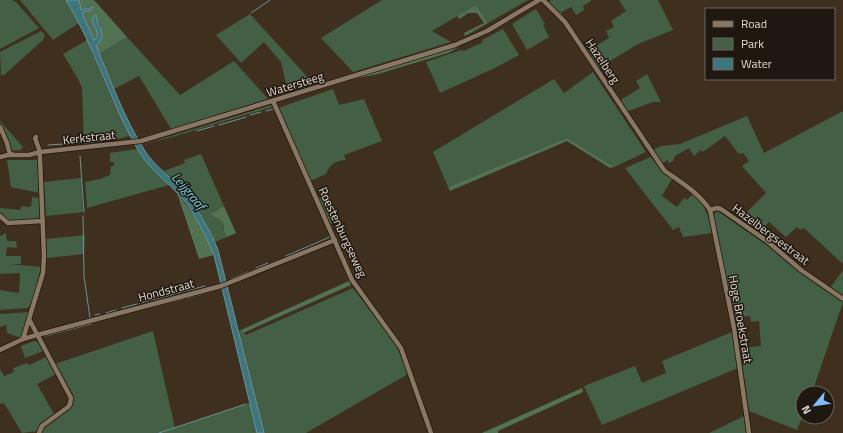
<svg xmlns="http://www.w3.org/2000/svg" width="843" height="433" font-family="'Titillium Web',sans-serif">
<rect width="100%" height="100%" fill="#3e2f1e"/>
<path fill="#435f45" d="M0,0H12L16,2L39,28L0,49Z
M20,0H66L79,23L53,40Z
M382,0H528L488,23L476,5L432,31L451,42L353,72L321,38Z
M551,0H591V1L583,6L584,10L576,15L571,7L561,12L565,19L547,3Z
M619,0H658L673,30L638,44L597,69L586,52L609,38L606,31L614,27L611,21L626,11Z
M536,9L545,24L543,25L549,37L527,50L512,24Z
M250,14L314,84L288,92L281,62L264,42L241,63L216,35Z
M503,29L519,55L495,68L440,93L426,62L461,50L464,51L483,42L482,40Z
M41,31L45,35L43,40L4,75H1L0,52Z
M127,37L180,95L234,61L268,99L171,129L139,76L114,89L99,54Z
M87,40L111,97L130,136L112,140L84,144L82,88L78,79L63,54Z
M593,72L646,152L614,167L567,138L448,187L433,152L554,79L564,93Z
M647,74L661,102H653L626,112L619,101L640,88L636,81Z
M333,89L339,105L364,99L382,141L344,155L346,160C336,160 329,165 326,174L310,181L278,108Z
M271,105L272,107L176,136L142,145Z
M843,111V264L804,228L800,230L797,227L786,237L769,222L758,234L739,220L766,193L742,166L749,161L743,153L739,154L725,136L703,152L701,150L694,156L689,148L675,156L673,161L669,163L667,160L661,165L651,151L661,146L680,144L747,116L764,153Z
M0,121L23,147L21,150L13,151C10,145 0,125 0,121Z
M137,149L142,157L169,185L87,208L85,182L100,179L110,175L111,166H114V162H110V153Z
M201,154L224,206L212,212L213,217L219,219L223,223V228L227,237L215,242C203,214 185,193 164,171L185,163L184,160Z
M651,157L662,172L672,179L662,196L677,207L684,198L687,200L693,194L695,195C707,209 708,215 712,233L683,237L679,227L673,230L625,168Z
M7,160H39L40,193L11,187Z
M81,178L83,212L46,216L44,182Z
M327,193L340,221L329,224L318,198Z
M32,197L40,198L41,215L39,220L6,223L0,215V208L20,210L22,206L27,207L31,206Z
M717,211L719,212L769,247L796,270L843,302L812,393H803V416L797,430L749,411L740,348L761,346L759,321L751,322L750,316L734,318L713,216Z
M6,233L7,241H16L17,248L7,247L6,256H21V264H9L41,267L32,304L27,308L0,310V285V290L19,293L20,273L0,274V236Z
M85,235L84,254L47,258L46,239Z
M843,270V297L830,288Z
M353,288L396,345L408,374L306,433H264L239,331L241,330L246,335Z
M29,312L21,338L7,333L6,325L0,327V314Z
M153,331L175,428L250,403L257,433H41L43,428L66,411L73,398L72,393L55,364Z
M732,332L738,368L602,425L584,386L635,366L642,383L666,373L662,361Z
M34,341L38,342L43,351L25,358L21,346Z
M46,357L56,374L37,384L54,414L39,426L37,431L22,433L4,403L0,404V369L4,376L14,372L13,368L27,363L29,365Z
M744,416L746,433H709Z"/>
<path fill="#517354" d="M79,0H94L127,37L99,54L96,46L98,44L100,25L96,20V16L94,24C98,28 100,36 95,40H94L82,13L87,12L92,6L81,10Z
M476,5L488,23L465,36L464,33L484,23L477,13H468L460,19L457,16Z
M459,47L448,53L378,74L353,79Z
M567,138L614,167L610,168L567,141L450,191L448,187Z
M177,193L198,221L214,255L199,259Z
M224,206L236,233L227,237L224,231L223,223L219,219L213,217L211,213Z
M349,281L351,285L243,333L241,330Z
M582,388L583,392L498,431V433H482Z"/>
<path fill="#3d767f" stroke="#6e9396" d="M66,0H79L81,10L93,7L91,10L82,13L94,40H95C101,33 94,27 92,20L93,17L96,15C97,28 109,34 96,46C111,81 124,118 145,151C153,164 168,175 178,186C196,205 208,226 218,250L264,433H257L214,255C205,235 196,214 181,197C168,182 148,168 138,150C110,102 95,47 66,0Z"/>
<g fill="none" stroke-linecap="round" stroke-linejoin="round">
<path stroke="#6e9396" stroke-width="1" d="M251,13L270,0
M266,111L273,109
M250,115L261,112
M219,125L246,117
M197,131L214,126
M48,145L79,143
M80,156L84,212
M83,216L84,276L90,318
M286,256L330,237
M256,268L268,263
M231,279L248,272
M187,298L219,289
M140,303L205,286
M151,307L183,299
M122,308L137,304
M106,313L116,310
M95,315L100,314
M45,336L91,324
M159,433L246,404"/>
<defs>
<path id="minor" d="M543,0L565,22L662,167L665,171C682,183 699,193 710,210L734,328L749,433
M273,101L352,280L401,348L431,433
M0,127L7,143L10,155
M36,137L35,138L39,149L40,158L44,256L43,273L29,319L71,398L70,404L68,407L42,426L39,433
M10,155H29L40,152L141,141L455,45L487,31L539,0
M0,157L12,154
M710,210L717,208L721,209L767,241L801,270L843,299
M0,216L8,223L43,221
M23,339L29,319
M0,350L23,339L37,335L221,286L335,240"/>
</defs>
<use href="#minor" stroke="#241607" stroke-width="6"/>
<use href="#minor" stroke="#897765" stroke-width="4.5"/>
</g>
<g text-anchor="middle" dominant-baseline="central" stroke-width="3" stroke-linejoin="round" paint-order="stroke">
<g font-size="12" fill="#e1d7cd" stroke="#1f1811">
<text transform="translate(603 61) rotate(56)">Hazelberg</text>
<text transform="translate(295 84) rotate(-17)">Watersteeg</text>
<text transform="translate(89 137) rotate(-6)">Kerkstraat</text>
<text transform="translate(343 232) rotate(65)">Roestenburgseweg</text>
<text transform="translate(771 234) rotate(37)">Hazelbergsestraat</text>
<text transform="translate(166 290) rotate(-15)">Hondstraat</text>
<text transform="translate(741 319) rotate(80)">Hoge Broekstraat</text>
</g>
<g font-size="13" font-style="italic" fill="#76d4e2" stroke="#1f1811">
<text transform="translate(189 191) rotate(50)">Leijgraaf</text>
</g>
</g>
<rect x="705" y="8" width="130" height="72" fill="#1f1811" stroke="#6d645c"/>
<rect x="713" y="21" width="20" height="6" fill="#897765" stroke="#6d645c"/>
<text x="741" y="28" font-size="12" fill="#e1d7cd">Road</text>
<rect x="713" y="38" width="20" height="12" fill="#435f45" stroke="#6d645c"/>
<text x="741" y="48" font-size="12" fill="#e1d7cd">Park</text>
<rect x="713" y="58" width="20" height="12" fill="#3d767f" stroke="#6d645c"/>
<text x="741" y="68" font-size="12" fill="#e1d7cd">Water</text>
<g transform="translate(815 405) rotate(241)"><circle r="19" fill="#1f1811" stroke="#6d645c"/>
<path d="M0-3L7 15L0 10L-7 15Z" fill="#84bcfb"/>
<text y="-6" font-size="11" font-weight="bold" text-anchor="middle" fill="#e1d7cd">N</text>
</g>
</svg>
